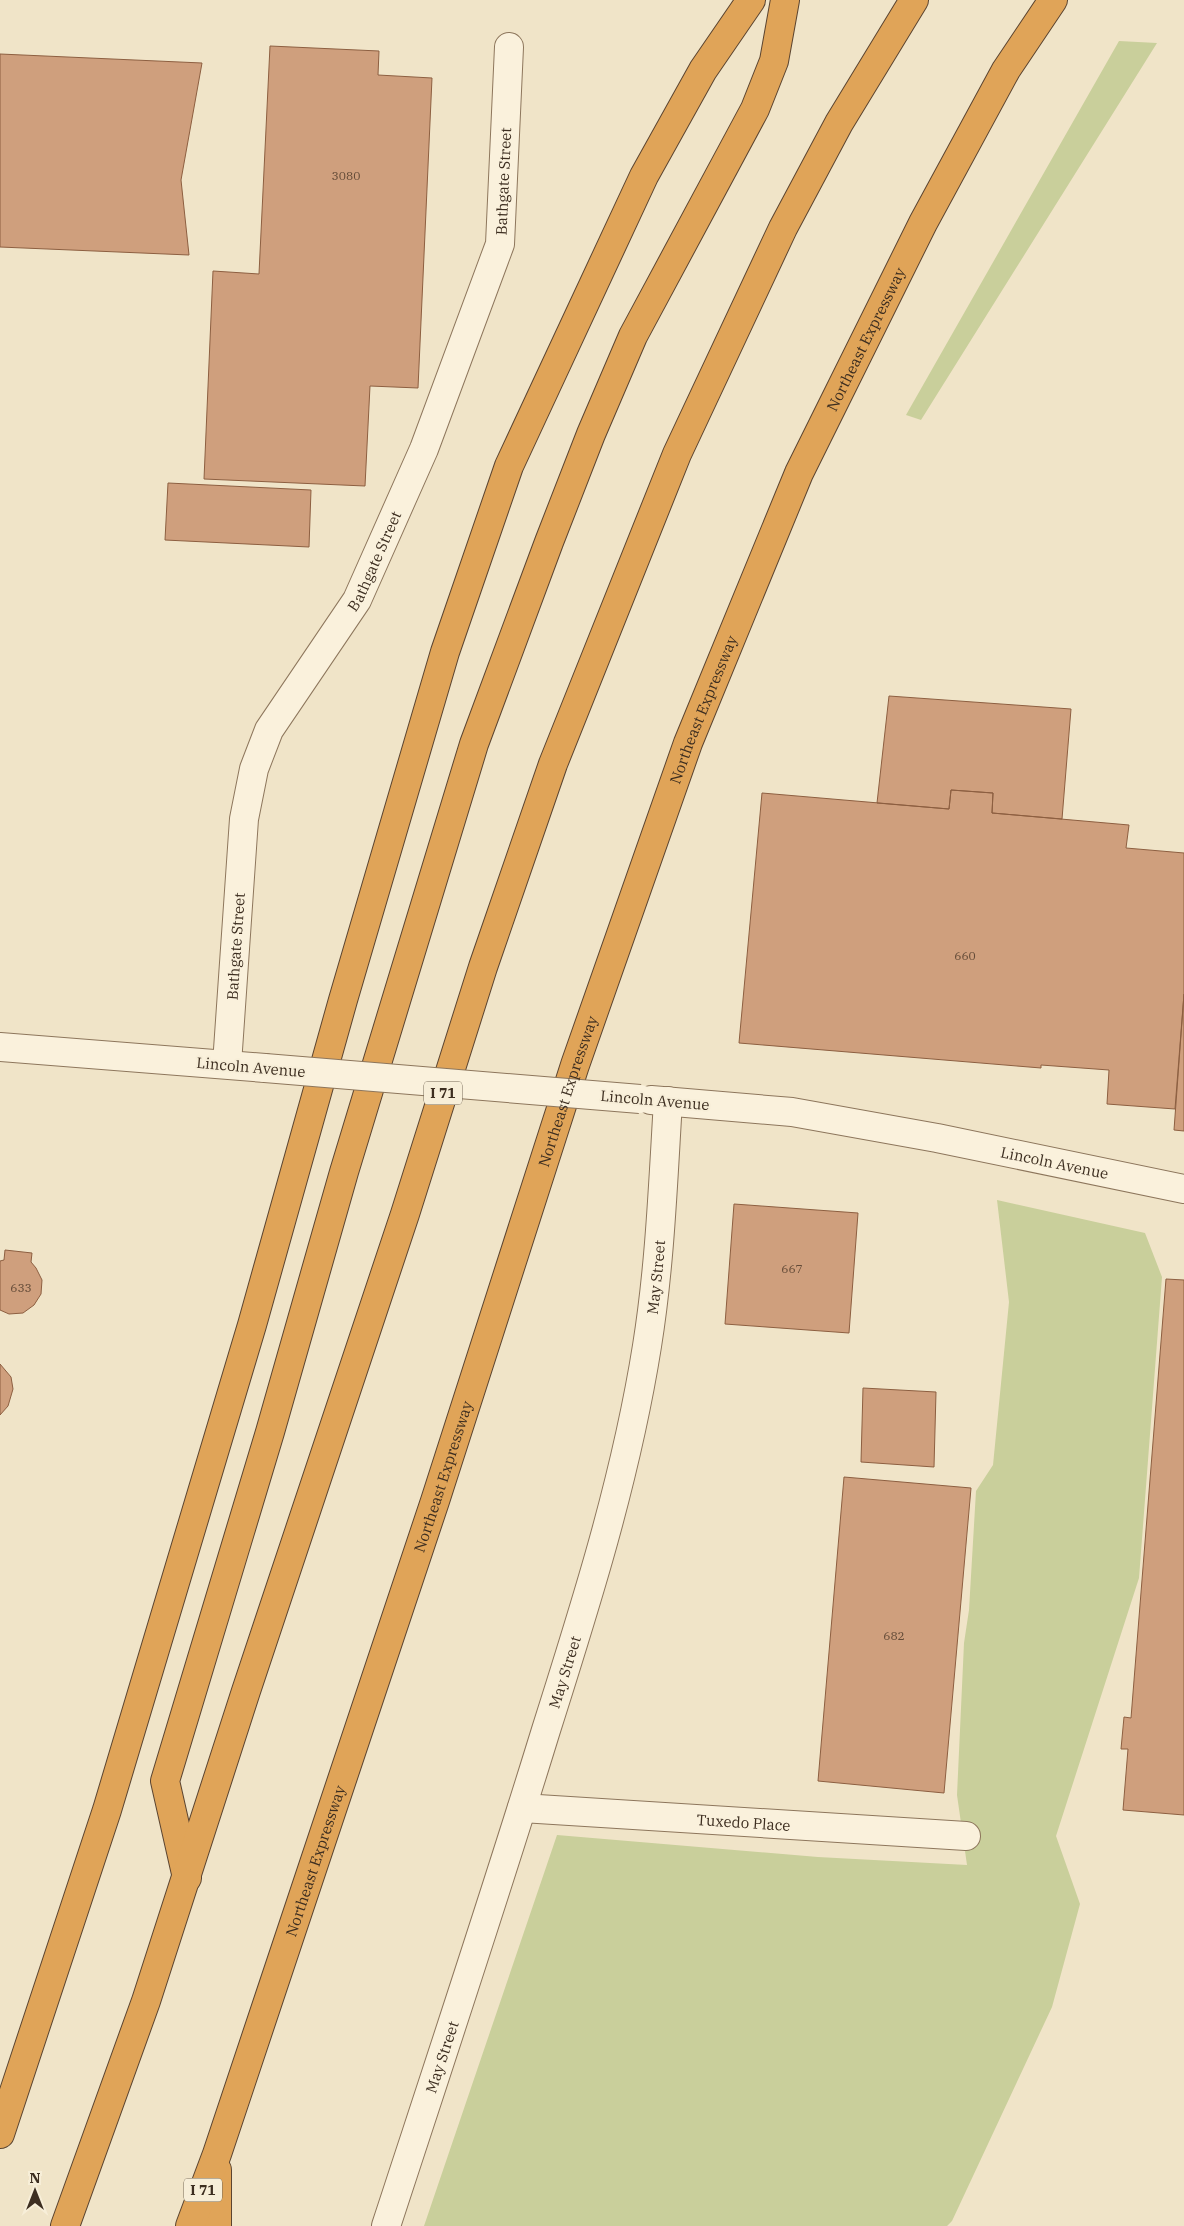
<svg xmlns="http://www.w3.org/2000/svg" width="1184" height="2226" font-family="'IBM Plex Serif',serif">
<rect width="100%" height="100%" fill="#f0e4c8"/>
<path fill="#c9cf9b" d="M1119,41L1157,43L921,420L906,415Z
M997,1200L1145,1233L1162,1277L1139,1578L1056,1836L1080,1904L1052,2007L952,2221L947,2226H424L557,1835L818,1857L967,1865L957,1795L964,1643L969,1610L976,1491L993,1465L1009,1302Z"/>
<path fill="#cf9f7d" stroke="#8d5f41" d="M270,46L379,51L378,75L432,78L418,388L370,386L365,486L204,479L213,271L259,274Z
M0,54L202,63L181,180L189,255L0,247Z
M168,483L311,490L309,547L165,540Z
M889,696L1071,709L1062,819L992,813L993,793L951,790L949,809L877,803Z
M951,790L993,793L992,813L1129,825L1126,848L1184,853V994L1175,1109L1107,1104L1109,1070L1041,1065V1068L739,1043L762,793L949,809Z
M1184,994V1131L1174,1130Z
M734,1204L858,1213L849,1333L725,1324Z
M5,1250L32,1253L31,1262L36,1268L42,1280L41,1294L34,1305L23,1313L9,1314L0,1310V1261L4,1260Z
M1166,1279L1184,1280V1815L1123,1810L1128,1749H1121L1124,1717L1131,1718Z
M0,1364L11,1377L13,1389L8,1406L0,1415Z
M863,1388L936,1392L934,1467L861,1462Z
M844,1477L971,1488L944,1793L818,1781Z"/>
<g fill="none" stroke-linecap="round" stroke-linejoin="round">
<defs>
<g id="minor">
<path d="M0,1047L265,1068"/>
<path id="s1" d="M227,1064L244,819L254,769L269,730L357,600L424,449L500,244L509,47"/>
<path id="s2" d="M651,1100L792,1112L937,1138L1184,1189"/>
<path id="s3" d="M522,1808L966,1836"/>
<path id="s4" d="M386,2226C440,2061 495,1896 546,1730C586,1604 626,1478 647,1346C660,1265 663,1183 668,1101"/>
</g>
<g id="highway">
<path d="M187,1878L165,1781L270,1432L344,1172L474,744L549,542L591,434L633,336L755,109L774,61L785,0"/>
<path d="M0,2134L107,1810L252,1325L343,1000L445,652L509,466L644,176L703,70L751,0"/>
<path d="M217,2170V2226"/>
<path d="M65,2226L146,2001L246,1691L405,1214L483,967L553,764L677,454L783,228L839,123L914,0"/>
<path id="s5" d="M190,2226L217,2154L435,1501L575,1065L688,743L799,473L923,223L1006,70L1053,0"/>
</g>
</defs>
<use href="#minor" stroke="#8d765c" stroke-width="30"/>
<use href="#highway" stroke="#5b4430" stroke-width="30"/>
<use href="#minor" stroke="#faf1dc" stroke-width="28"/>
<use href="#highway" stroke="#e0a458" stroke-width="28"/>
<defs>
<path id="minor-bridge" d="M265,1068L640,1099"/>
</defs>
<use href="#minor-bridge" stroke="#8d765c" stroke-width="30" stroke-linecap="butt"/>
<use href="#minor-bridge" stroke="#faf1dc" stroke-width="28"/>
</g>
<g text-anchor="middle" dominant-baseline="central" stroke-width="4" stroke-linejoin="round" paint-order="stroke">
<g font-size="12" fill="#624a37">
<text x="346" y="175">3080</text>
<text x="965" y="955">660</text>
<text x="792" y="1268">667</text>
<text x="21" y="1287">633</text>
<text x="894" y="1635">682</text>
</g>
<g fill="#f7eed8" stroke="#756857" stroke-width="1">
<rect x="424" y="1081.5" width="38" height="23" rx="4"/>
<rect x="184" y="2178.5" width="38" height="23" rx="4"/>
</g>
<g font-size="14" font-weight="bold" fill="#3d2e20">
<text x="443" y="1093">I 71</text>
<text x="203" y="2190">I 71</text>
</g>
<g font-size="15" fill="#3d2e20" stroke="#f7eed8">
<text stroke="none"><textPath href="#s1" startOffset="942">Bathgate Street</textPath></text>
<text stroke="none"><textPath href="#s5" startOffset="2006">Northeast Expressway</textPath></text>
<text stroke="none"><textPath href="#s1" startOffset="538">Bathgate Street</textPath></text>
<text stroke="none"><textPath href="#s5" startOffset="1601">Northeast Expressway</textPath></text>
<text stroke="none"><textPath href="#s1" startOffset="118">Bathgate Street</textPath></text>
<text transform="translate(251 1067) rotate(5)">Lincoln Avenue</text>
<text stroke="none"><textPath href="#s5" startOffset="1196">Northeast Expressway</textPath></text>
<text transform="translate(655 1100) rotate(5)">Lincoln Avenue</text>
<text stroke="none"><textPath href="#s2" startOffset="409">Lincoln Avenue</textPath></text>
<text stroke="none"><textPath href="#s4" startOffset="988">May Street</textPath></text>
<text stroke="none"><textPath href="#s5" startOffset="791">Northeast Expressway</textPath></text>
<text stroke="none"><textPath href="#s4" startOffset="582">May Street</textPath></text>
<text stroke="none"><textPath href="#s3" startOffset="222">Tuxedo Place</textPath></text>
<text stroke="none"><textPath href="#s5" startOffset="386">Northeast Expressway</textPath></text>
<text stroke="none"><textPath href="#s4" startOffset="178">May Street</textPath></text>
</g>
</g>
<g transform="translate(35 2191)" stroke="#f7eed8" stroke-width="4" paint-order="stroke">
<path d="M0-4L9 19L0 12L-9 19Z" fill="#3d2e20"/>
<text y="-8" font-size="14" font-weight="bold" text-anchor="middle" fill="#3d2e20">N</text>
</g>
</svg>
